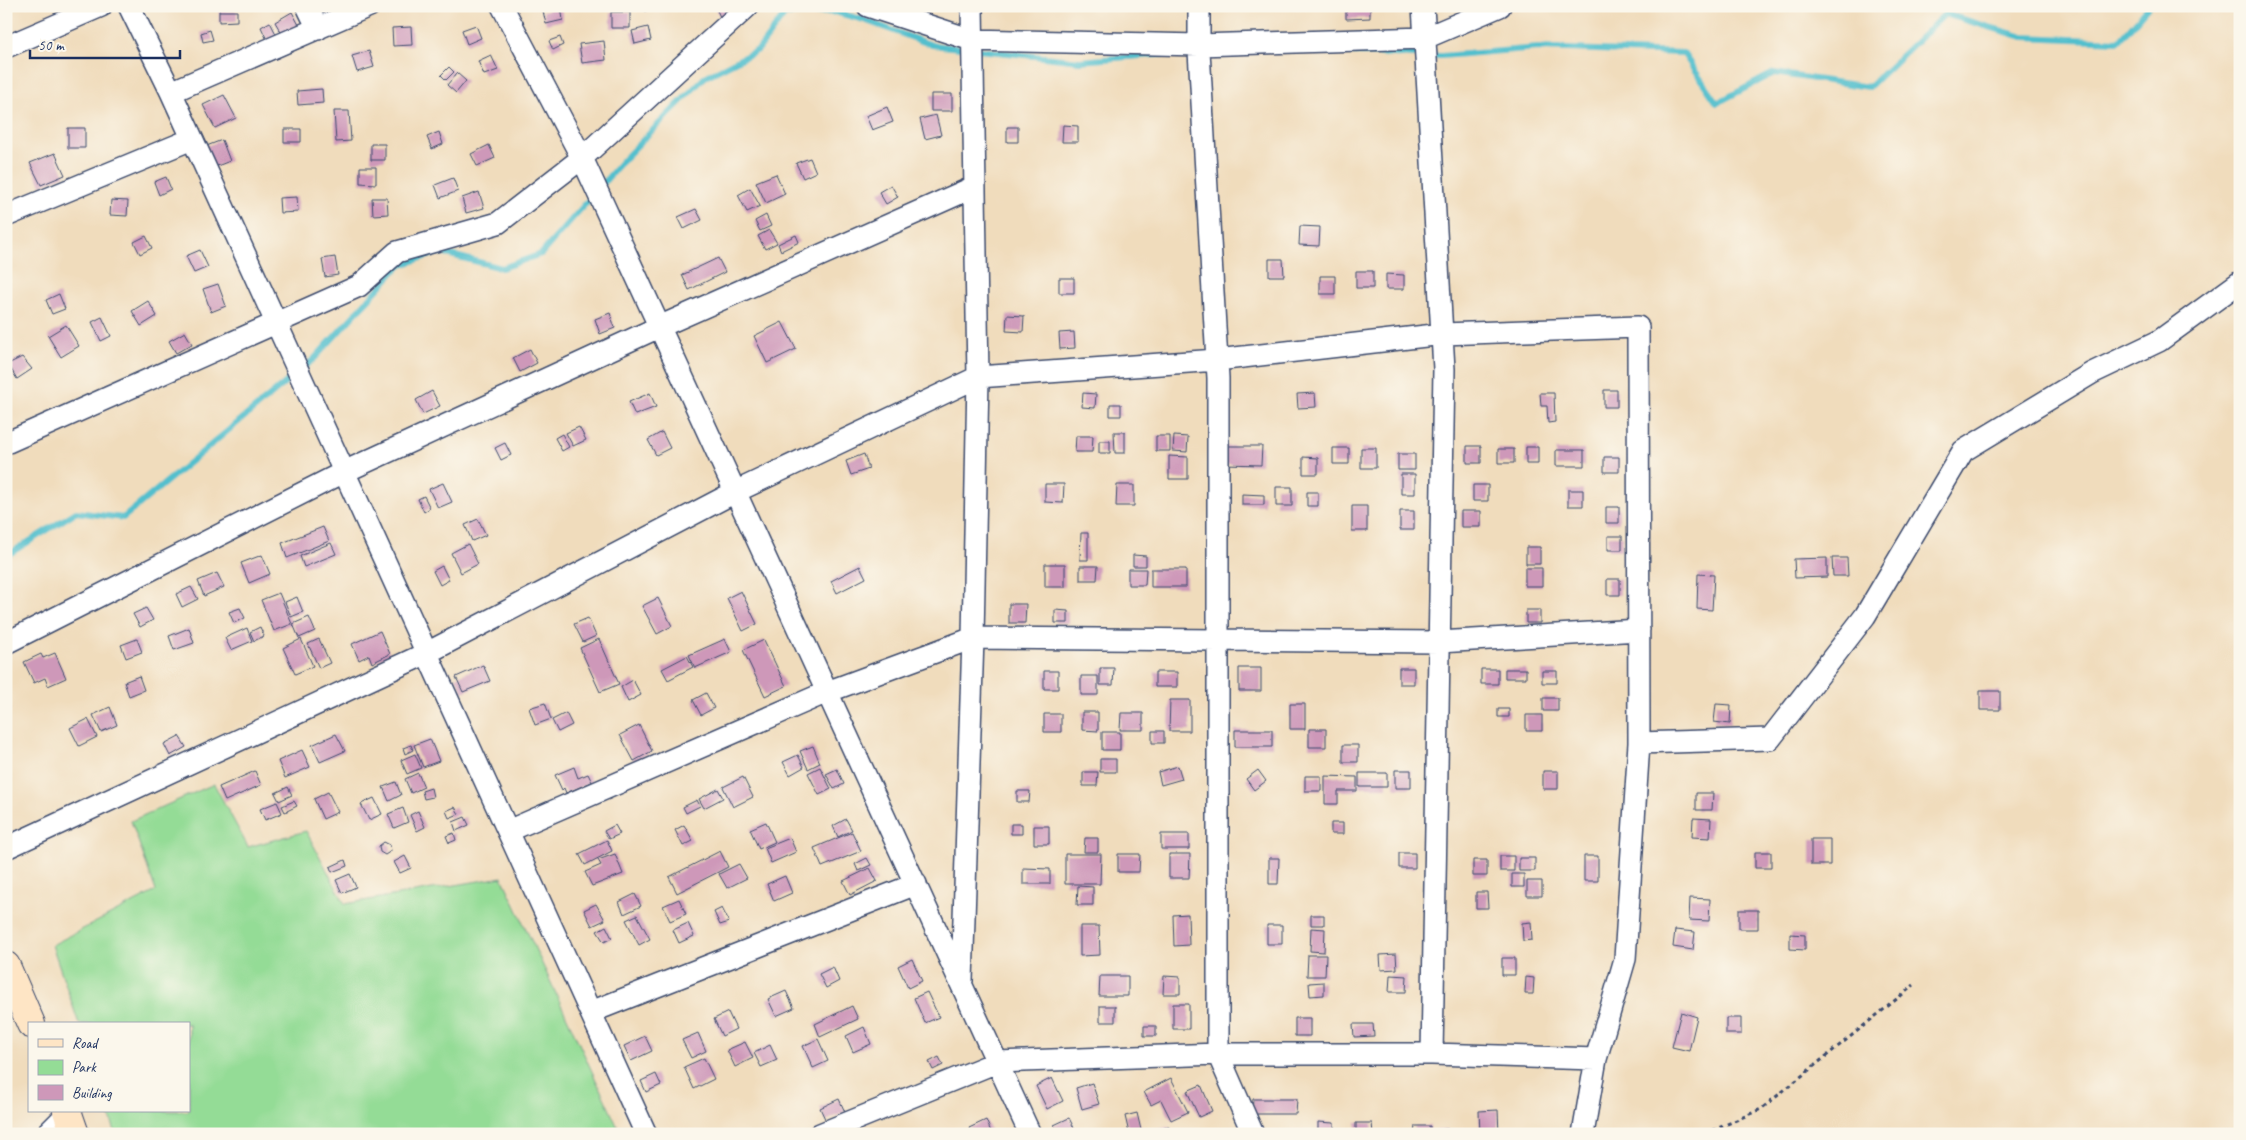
<svg xmlns="http://www.w3.org/2000/svg" width="2246" height="1140" font-family="Caveat,sans-serif">
<rect width="100%" height="100%" fill="#fbf7ec"/>
<filter id="ink" filterUnits="userSpaceOnUse"><feTurbulence type="fractalNoise" baseFrequency=".02" numOctaves="2"/><feDisplacementMap in="SourceGraphic" scale="10" xChannelSelector="R" yChannelSelector="G"/><feConvolveMatrix kernelMatrix="1 2 1 2 8 2 1 2 1" color-interpolation-filters="sRGB"/></filter>
<filter id="wash" filterUnits="userSpaceOnUse"><feTurbulence type="fractalNoise" baseFrequency=".0096" numOctaves="4" result="noise"/><feDisplacementMap in="SourceGraphic" scale="20" xChannelSelector="R" yChannelSelector="G"/><feGaussianBlur stdDeviation="1.12" result="paint"/><feColorMatrix in="noise" values="0 0 0 0 0 0 0 0 0 0 0 0 0 0 0 0 0 1.4 0 .05"/><feComposite in="paint" operator="in"/></filter>
<g filter="url(#wash)">
<rect width="100%" height="100%" fill="#f0dcbc"/>
<path fill="#94dc96" stroke="#58867a" d="M214,784L248,847L306,831L345,904L502,877L621,1134H116L108,1111H189V1024H79L52,945L156,891L131,821Z"/>
<g fill="none" stroke-linecap="round" stroke-linejoin="round">
<path stroke="#53bfcd" stroke-width="6" d="M980,50L1080,61L1164,54
M1321,51L1441,56L1538,48L1683,53L1717,103L1774,73L1869,87L1945,14L2023,37L2119,41L2149,6
M600,187L623,160L705,77L758,50L785,14L835,12L864,20L932,45L970,49
M6,556L76,512L123,518L314,359L399,266L439,252L502,268L541,254L594,194"/>
</g>
<g id="blocks">
<path fill="#ce98b9" d="M643,6H658L659,7L645,11Z
M715,6H724L728,13L720,17Z
M1346,6H1370V18L1346,19Z
M561,7L563,20L546,24L543,11Z
M219,11H237V21L219,22Z
M292,12L299,25L282,34L275,22Z
M611,12H630V28H611Z
M270,22L278,38L268,42L261,27Z
M476,25L481,38L467,44L462,30Z
M411,27L412,45L393,46L392,28Z
M648,27L651,40L635,44L632,31Z
M210,30L213,40L203,42L201,33Z
M560,37L563,45L553,50L549,41Z
M604,41L606,60L582,63L579,44Z
M369,51L374,67L357,72L352,56Z
M491,55L498,70L484,75L478,61Z
M449,67L454,72L446,80L441,75Z
M457,73L466,81L456,93L447,85Z
M322,89L323,103L298,105L297,91Z
M931,94H952V111H931Z
M224,95L236,118L215,128L203,105Z
M887,107L893,122L872,130L866,116Z
M334,111H349L351,141L336,142Z
M936,115L941,135L925,139L920,119Z
M1063,125L1078,126V142H1062Z
M1007,127H1018V142H1007Z
M68,128H85V148H68Z
M284,129H301V142H284Z
M439,132L443,144L432,149L427,137Z
M222,140L230,161L212,168L204,147Z
M371,144H385V160H371Z
M489,145L495,158L477,166L471,154Z
M55,153L65,175L41,185L30,163Z
M810,158L816,172L803,178L796,163Z
M360,167H376V184L360,183Z
M776,174L785,194L766,203L756,182Z
M166,177L171,189L159,195L154,182Z
M453,178L458,191L440,198L435,185Z
M891,185L898,197L886,204L879,192Z
M750,188L760,206L747,212L738,195Z
M479,192L484,208L466,213L462,198Z
M297,197L298,212L280,213L279,198Z
M372,198H387L388,214L373,215Z
M111,200L128,201L127,216L110,215Z
M696,209L702,220L684,229L678,217Z
M766,215L771,226L760,231L755,221Z
M1300,226L1320,227L1319,246L1299,245Z
M769,230L777,243L765,249L758,236Z
M796,235L799,242L781,251L778,244Z
M146,236L152,248L140,254L134,242Z
M200,250L208,267L194,273L186,256Z
M335,257L338,275L325,277L322,259Z
M718,258L725,272L689,290L682,275Z
M1269,259H1283L1284,276H1269Z
M1356,271H1373V288H1356Z
M1386,274L1404,275V289H1386Z
M1320,276H1335V294H1320Z
M1059,278H1074V293H1059Z
M218,284L226,306L211,312L203,289Z
M59,294L65,309L52,314L46,300Z
M148,301L157,316L141,326L132,311Z
M610,313L615,328L600,334L595,319Z
M1007,315L1024,316L1023,332L1006,331Z
M102,317L111,336L101,341L92,322Z
M782,322L796,349L767,363L754,336Z
M66,325L79,346L61,357L48,336Z
M185,332L192,344L176,353L169,341Z
M1074,332L1075,348L1060,349L1059,333Z
M530,349L537,363L520,372L513,358Z
M22,357L32,369L17,379L8,364Z
M1604,390H1617V407H1604Z
M432,391L440,406L423,414L416,400Z
M650,393L656,407L635,415L629,402Z
M1083,393L1096,394L1095,408L1082,407Z
M1315,393L1316,407L1298,408L1297,394Z
M1540,393H1554L1555,422L1548,423L1547,406H1541Z
M1110,404H1121V416H1110Z
M579,427L586,440L573,446L566,433Z
M662,432L670,448L656,455L648,440Z
M1114,432H1125V453H1115Z
M562,434L569,447L562,451L555,438Z
M1076,436H1093L1092,452H1075Z
M1156,436H1170V451H1156Z
M1174,436L1188,437L1187,452L1173,451Z
M1099,441H1110V453H1099Z
M505,443L511,455L501,460L495,448Z
M1225,446H1262L1261,465L1225,464Z
M1467,446H1481V463H1467Z
M1526,447H1538V464H1526Z
M1333,448H1349V464H1333Z
M1361,448H1376V468H1361Z
M1498,449H1514V463H1498Z
M1556,450H1584V466H1556Z
M864,454L869,469L851,475L846,461Z
M1398,454H1415V470H1398Z
M1169,456L1188,457V479H1169Z
M1303,457L1318,458V474H1303Z
M1604,457H1619V472H1604Z
M1401,474H1415V494H1401Z
M443,483L452,502L438,508L429,489Z
M1045,484H1064L1063,503L1045,502Z
M1117,485H1134V506H1116Z
M1473,485H1488V501H1473Z
M1276,487H1292V506H1276Z
M1568,490H1583V506H1568Z
M1307,492H1318V506H1307Z
M1242,494L1264,495V505H1242Z
M424,496L430,508L424,512L418,499Z
M1352,506H1367V531H1352Z
M1606,507H1619V523H1606Z
M1400,511H1414V530H1400Z
M1461,511H1481V527H1461Z
M478,519L486,535L472,541L465,525Z
M323,527L329,541L287,558L282,543Z
M1081,533H1088V560H1080Z
M1608,536H1622V550H1608Z
M331,543L336,554L304,567L300,556Z
M468,544L478,564L461,573L451,553Z
M1526,547H1540V564H1526Z
M262,555L270,574L249,583L241,563Z
M1133,555L1146,556V566H1133Z
M1827,558V577L1795,578L1794,559Z
M1832,558H1847L1848,576H1833Z
M1045,564H1065V587H1045Z
M442,566L449,580L440,585L433,571Z
M860,566L866,578L837,593L831,581Z
M1080,566H1098L1097,580H1080Z
M1525,568H1542V586H1525Z
M1128,569H1146L1145,585H1128Z
M1151,569H1186V587H1151Z
M217,573L224,587L204,596L198,581Z
M1698,574L1714,575L1712,610L1697,609Z
M1607,579H1620V595H1607Z
M191,587L198,599L182,607L176,594Z
M741,591L757,624L743,631L727,598Z
M279,593L292,624L274,631L261,600Z
M297,597L303,612L291,617L285,602Z
M658,598L672,626L657,634L642,606Z
M1009,604H1026L1025,623H1009Z
M146,608L153,620L140,627L133,614Z
M240,608L245,618L234,623L229,612Z
M1055,610L1068,611V623H1055Z
M1526,610H1540V623H1526Z
M309,617L315,631L299,638L293,624Z
M588,618L596,636L583,642L574,624Z
M260,627L264,636L254,641L250,632Z
M189,628L194,643L174,650L169,636Z
M247,628L252,641L231,650L225,638Z
M380,631L390,654L372,663L369,655L359,660L352,644Z
M137,639L142,652L126,658L121,645Z
M301,639L313,666L295,674L283,648Z
M319,639L330,663L319,668L308,644Z
M599,639L619,684L600,692L580,648Z
M725,639L731,652L695,668L689,655Z
M764,640L786,686L765,696L743,650Z
M55,653L66,678L48,686L45,678L34,683L24,662L41,654L43,658Z
M687,656L693,667L668,680L662,669Z
M483,665L490,681L463,692L456,677Z
M1100,668H1114L1113,685H1100Z
M1239,668H1261V691H1239Z
M1399,668H1414V684H1399Z
M1481,669H1498V684H1481Z
M1505,669H1526V678H1505Z
M1044,671H1058V689H1044Z
M1542,671H1557V683H1542Z
M1155,672H1177V687H1155Z
M139,676L144,690L129,696L124,682Z
M1081,676H1098V695H1081Z
M633,680L641,695L628,702L621,687Z
M1980,691H2000V710H1980Z
M706,693L714,708L701,715L693,700Z
M1543,698H1558V711H1543Z
M1170,700H1190V731H1169Z
M545,703L551,719L535,725L529,708Z
M1290,704H1305V729H1290Z
M1716,704L1731,705L1730,724L1714,722Z
M110,707L117,725L101,732L93,715Z
M1498,709H1509V717H1498Z
M1082,712H1098V731L1082,730Z
M566,713L572,725L558,732L552,720Z
M1121,713H1143V730H1120Z
M1044,714H1061V732H1044Z
M1526,715H1542V731H1526Z
M88,719L97,737L79,746L70,728Z
M639,725L652,751L634,761L620,735Z
M1309,729H1326V747H1309Z
M1235,730H1272V747H1235Z
M1152,731H1164V743H1152Z
M1102,732H1120V750H1102Z
M336,734L345,751L320,762L312,745Z
M179,736L186,747L170,756L164,744Z
M430,739L439,761L423,767L414,745Z
M411,745L413,750L405,754L403,748Z
M1343,745H1358V762H1343Z
M813,746L820,763L808,769L800,751Z
M302,750L310,767L285,778L278,761Z
M415,754L421,768L407,774L401,760Z
M798,755L804,767L790,775L783,762Z
M1100,759H1116V772H1100Z
M1178,766L1182,779L1161,785L1158,772Z
M574,767L578,778L588,774L592,782L566,793L564,788L562,790L555,775Z
M820,767L831,789L819,795L808,773Z
M837,769L844,784L834,789L826,774Z
M1258,770L1266,781L1254,790L1246,779Z
M1395,770H1411V788H1395Z
M255,771L261,785L225,801L219,787Z
M1543,771H1558V789H1543Z
M1083,772H1098L1097,786H1083Z
M418,773L424,787L411,793L405,779Z
M1359,773H1387V787H1359Z
M1305,776H1321V791H1305Z
M1325,776L1357,777V791H1338V804H1325Z
M743,777L753,797L733,807L723,787Z
M396,782L401,795L389,801L383,787Z
M288,787L292,795L279,801L275,793Z
M431,788L433,797L424,799L422,791Z
M718,789L723,798L704,808L699,799Z
M1017,791H1030L1029,802H1017Z
M328,792L338,812L323,819L314,799Z
M1696,793H1713L1712,810H1696Z
M374,798L382,814L369,820L361,804Z
M697,800L700,806L686,813L683,807Z
M294,801L297,806L285,812L282,806Z
M277,802L282,813L265,820L260,809Z
M455,807L459,814L449,818L446,811Z
M403,808L408,822L394,828L388,814Z
M418,811L425,827L417,831L410,815Z
M465,817L469,825L456,831L453,822Z
M1693,818L1711,819L1710,838L1692,837Z
M846,819L852,830L838,837L833,826Z
M766,822L775,842L759,849L750,829Z
M1331,823H1343V834H1331Z
M1011,824H1022V834H1011Z
M615,825L620,834L609,839L604,831Z
M684,825L693,841L683,846L675,830Z
M1034,826H1049V844H1034Z
M852,832L861,851L822,867L814,848Z
M454,833L456,840L449,843L446,836Z
M1161,834H1189V849H1161Z
M790,838L796,852L771,863L765,848Z
M1085,838H1098V852H1084Z
M1811,839H1830V865H1811Z
M607,840L612,851L585,865L579,854Z
M384,842L390,845L391,851L385,855L380,852L379,846Z
M720,851L728,867L677,893L669,877Z
M1755,852H1771V868H1755Z
M1399,853H1415V868H1399Z
M615,854L623,874L592,886L585,872L601,865L598,860Z
M1065,854H1101L1100,884H1065Z
M1118,854H1140L1139,872H1118Z
M1169,854H1190L1189,878H1169Z
M405,856L411,868L400,873L394,862Z
M1500,856H1514V871H1500Z
M1584,856H1598V881H1584Z
M867,858L871,865L858,871L855,864Z
M1269,858H1279L1278,884H1269Z
M1519,858H1535V871H1519Z
M345,860L347,866L332,872L330,867Z
M1473,860H1487V876H1473Z
M739,864L747,878L727,888L719,874Z
M870,868L877,881L850,895L843,881Z
M1023,868L1050,869V884H1023Z
M350,874L356,887L342,893L336,880Z
M1512,874H1524V887H1512Z
M785,876L792,893L774,901L767,884Z
M1527,881H1542V896H1527Z
M1078,886L1093,887V905H1077Z
M1476,892H1487L1488,908H1476Z
M635,894L641,906L624,914L619,902Z
M1690,898L1710,899L1709,921L1689,920Z
M679,899L686,914L670,921L663,906Z
M596,904L605,920L592,926L584,910Z
M722,908L729,922L720,925L714,912Z
M1739,910H1758V929H1739Z
M1188,914L1189,945L1174,946L1173,915Z
M637,915L650,939L639,945L626,920Z
M1311,915H1324V925H1311Z
M1531,922L1532,940L1523,941L1522,923Z
M688,923L694,936L679,943L673,930Z
M1267,925H1282V944H1267Z
M606,926L612,938L604,942L597,931Z
M1080,926H1099L1100,955L1080,956Z
M1311,928L1325,929L1324,952L1310,951Z
M1675,930L1695,932L1693,950L1673,947Z
M1790,934L1805,935V950L1790,949Z
M1396,954L1397,969L1381,970L1380,955Z
M1308,955H1326L1325,976H1307Z
M1502,958H1515V975H1502Z
M912,959L922,981L908,988L898,966Z
M833,967L839,981L826,988L819,974Z
M1390,975L1407,976L1406,992H1389Z
M1100,976H1128V996H1099Z
M1164,976L1180,977V994H1163Z
M1526,977L1534,978L1533,994H1525Z
M1324,982V995L1310,996L1309,983Z
M786,991L794,1008L776,1016L768,999Z
M927,992L939,1017L925,1023L914,998Z
M1173,1004H1189V1029H1173Z
M852,1006L858,1019L820,1037L815,1024Z
M1100,1006H1115V1022H1100Z
M728,1012L736,1029L722,1036L714,1019Z
M1681,1012L1697,1017L1689,1051L1672,1047Z
M1295,1018H1310V1036H1295Z
M1726,1018H1741V1034H1726Z
M1353,1024H1373L1374,1036L1354,1037Z
M1144,1026H1156V1036H1144Z
M864,1027L871,1044L853,1052L846,1036Z
M698,1033L706,1051L691,1058L682,1040Z
M645,1036L652,1051L631,1061L624,1046Z
M818,1039L828,1061L813,1068L803,1046Z
M745,1042L753,1058L735,1067L727,1050Z
M770,1045L777,1060L761,1067L754,1053Z
M939,1057L943,1065L933,1070L929,1062Z
M704,1058L714,1079L694,1089L684,1067Z
M656,1074L661,1085L646,1092L641,1081Z
M1052,1078L1063,1101L1047,1109L1036,1086Z
M1171,1078L1188,1112L1171,1120L1161,1100L1151,1105L1144,1092Z
M1092,1083L1099,1104L1082,1109L1076,1088Z
M1201,1085L1212,1111L1199,1117L1187,1091Z
M839,1099L845,1112L826,1121L820,1108Z
M1253,1099H1297L1296,1114H1252Z
M1498,1110L1499,1134H1480L1479,1111Z
M1137,1113L1141,1130L1129,1133L1125,1116Z
M1069,1118L1077,1134H1058L1054,1125Z
M986,1120L992,1134H972L969,1128Z
M1318,1122L1334,1123V1134H1318Z
M1356,1123H1372L1373,1134H1356Z
M1415,1126H1430V1134H1414Z
M1169,1127L1170,1134H1154L1153,1130Z
M1448,1129V1134H1436V1130Z"/>
</g>
</g>
<g filter="url(#ink)">
<use href="#blocks" fill-opacity="0" stroke="#3b496c" stroke-width="1"/>
<g fill="none" stroke-linecap="round" stroke-linejoin="round">
<defs>
<path id="minor" d="M129,6L171,92L646,1134
M307,6L318,29
M502,6L582,158L1030,1134
M868,6L972,40L1199,45L1425,38L1500,6
M1199,6V51L1218,378V1054L1253,1134
M1423,6L1444,369L1432,1054
M6,47L101,6
M171,92L369,6
M6,216L192,139
M6,443L359,286L397,252L498,223L582,158L748,6
M6,643L344,472L659,327L974,187
M1639,743L1770,739L1865,616L1963,451L2092,373L2159,341L2240,282
M508,831L827,692L973,638L1439,642L1639,630
M6,848L427,653L735,492L978,377L1217,360L1443,334L1638,327L1639,743L1625,959L1596,1059L1583,1134
M962,981L973,638L978,377L972,6
M591,1012L916,884
M47,1134L68,1113
M820,1134L997,1062L1218,1054H1432L1596,1059"/>
<path id="secondary" d="M6,966L31,1024
M67,1111L75,1134"/>
</defs>
<use href="#minor" stroke="#3b496c" stroke-width="24"/>
<use href="#secondary" stroke="#3b496c" stroke-width="30"/>
<path stroke="#3b496c" stroke-width="3" stroke-dasharray="4 4" stroke-linecap="butt" d="M1705,1134L1761,1109L1914,985"/>
<use href="#minor" stroke="#fff" stroke-width="21"/>
<use href="#secondary" stroke="#fee5c5" stroke-width="28"/>
</g>
</g>
<rect width="2246" height="1140" fill="none" stroke="#fbf7ec" stroke-width="25"/>
<rect x="28" y="1022" width="162" height="90" fill="#fbf7ec" stroke="#a1a7b3"/>
<rect x="38" y="1039" width="25" height="8" fill="#fee5c5" stroke="#a1a7b3"/>
<text x="72" y="1048" font-size="15" fill="#1b2f5e">Road</text>
<rect x="38" y="1060" width="25" height="15" fill="#94dc96" stroke="#a1a7b3"/>
<text x="72" y="1072" font-size="15" fill="#1b2f5e">Park</text>
<rect x="38" y="1085" width="25" height="15" fill="#ce98b9" stroke="#a1a7b3"/>
<text x="72" y="1098" font-size="15" fill="#1b2f5e">Building</text>
<path d="M30 50v8h150v-8" fill="none" stroke="#1b2f5e" stroke-width="2.5"/>
<text x="38" y="50" font-size="15" fill="#1b2f5e" stroke="#fbf7ec" stroke-width="4" paint-order="stroke">50 m</text>
</svg>
